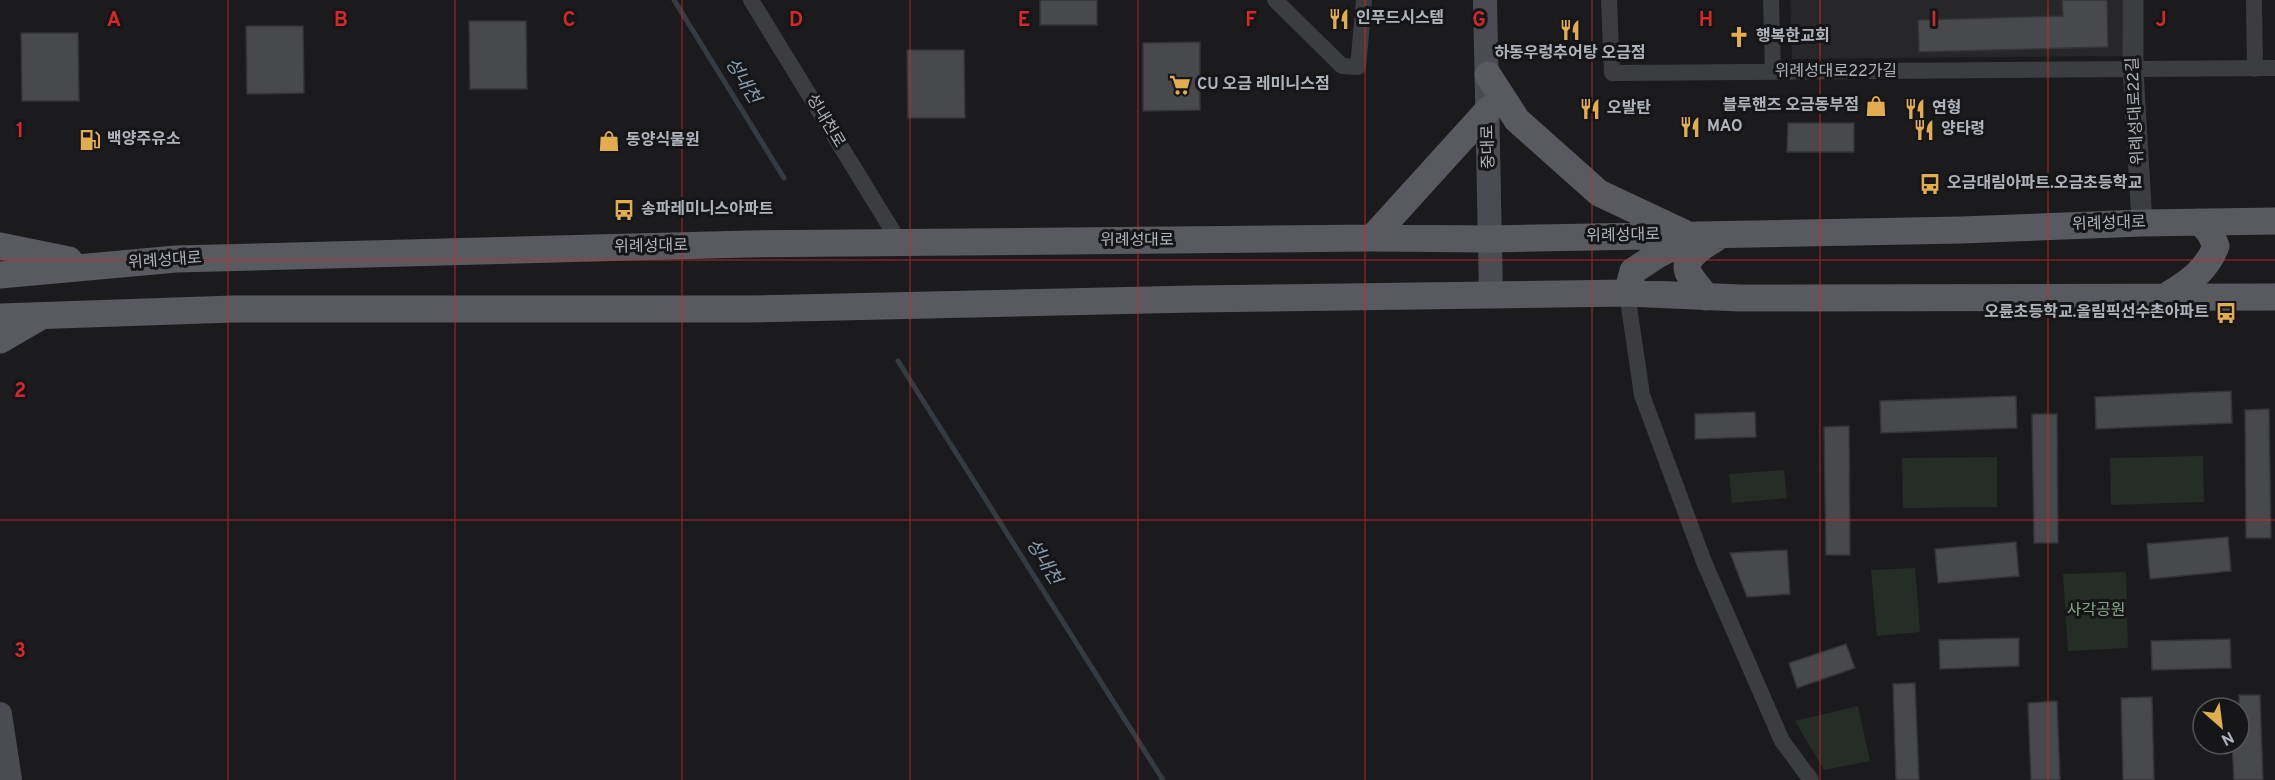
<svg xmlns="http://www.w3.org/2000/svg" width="2275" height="780" font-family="Overpass,'Noto Sans KR',sans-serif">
<rect width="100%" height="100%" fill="#1b1b1d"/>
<path fill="#27272a" d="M1790,0H2122L2123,56L1792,59Z"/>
<path fill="#252d26" d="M2203,456L2204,502L2111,505L2110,458Z
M1997,457V507L1903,508L1902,458Z
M1784,470L1787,498L1732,503L1729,474Z
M1915,568L1920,632L1877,636L1871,570Z
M2126,572L2128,648L2068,651L2063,574Z
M1858,706L1870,761L1824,770L1795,721Z"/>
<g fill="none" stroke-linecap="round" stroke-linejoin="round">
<path stroke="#343c42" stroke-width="5" d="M674,0L784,178
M898,361L1163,780"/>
</g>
<path fill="#48494d" stroke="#353539" stroke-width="1.5" d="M1040,0H1097V25H1040Z
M2062,0H2107L2108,47L1919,52L1918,20L2063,16Z
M469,21H526L527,89H470Z
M246,26H303L304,93L247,94Z
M21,33H78L79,101H22Z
M1200,42V110L1143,111V43Z
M907,50H964L965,118H908Z
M1788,123H1854V152H1787Z
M2231,391L2232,423L2096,429L2095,397Z
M2016,396L2017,428L1881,433L1880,401Z
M2269,409L2271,538H2246L2245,410Z
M1755,412L1756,437L1695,439V414Z
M2032,414H2057L2058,543H2034Z
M1849,426L1850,555H1826L1824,427Z
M2228,537L2231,571L2150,579L2147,544Z
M2016,542L2019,576L1938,583L1935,549Z
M1787,550L1790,594L1747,597L1730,553Z
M2019,638V666L1940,669L1939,640Z
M2230,639L2231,668L2152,670L2151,641Z
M1846,644L1855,668L1797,688L1789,663Z
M1915,683L1919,780H1896L1893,684Z
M2239,695H2260L2263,780H2234L2232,744H2239Z
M2152,697L2154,780H2123L2121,698Z
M2057,701L2060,780H2031L2028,703Z"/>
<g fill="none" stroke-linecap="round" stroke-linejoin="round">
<path stroke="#3c3d41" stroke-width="16" d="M751,0L900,243
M1275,0L1342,66L1358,67L1364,0
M1609,0L1612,73L2275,68
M1771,0L1773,72
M2254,0L2255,69
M1627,293L1642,395L1704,562L1782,741L1811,780"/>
<path stroke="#3c3d41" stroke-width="21" d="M2133,0V70L2142,223"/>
<path stroke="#4a4c51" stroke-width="24" d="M1485,0L1491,295
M0,714L10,780"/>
<path stroke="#585a60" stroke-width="27" d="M1488,75L1517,120L1599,193L1682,232
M1372,238L1489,109
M0,246L69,260
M0,275L176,259L748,244L1372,238L1490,239L1961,230L2142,223L2275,221
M1627,293L1633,271L1659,254L1692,238
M1706,297C1701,289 1692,281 1688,272C1682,257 1708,243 1718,237
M2165,297C2187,283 2206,272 2216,246L2210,233L2200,222
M0,317L233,309H750L1193,299L1627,293L1740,298L2275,297
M0,340L38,318"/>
</g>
<path fill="none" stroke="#d62828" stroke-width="1.5" stroke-opacity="0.55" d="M228,0V780M455,0V780M682,0V780M910,0V780M1138,0V780M1365,0V780M1592,0V780M1820,0V780M2048,0V780M0,260H2275M0,520H2275"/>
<defs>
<symbol id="restaurant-bare" viewBox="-9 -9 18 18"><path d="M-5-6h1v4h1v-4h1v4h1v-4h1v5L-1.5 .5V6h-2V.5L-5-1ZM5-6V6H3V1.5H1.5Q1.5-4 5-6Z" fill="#e2ad4e" stroke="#161618" stroke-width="2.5" paint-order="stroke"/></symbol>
<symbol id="church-bare" viewBox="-9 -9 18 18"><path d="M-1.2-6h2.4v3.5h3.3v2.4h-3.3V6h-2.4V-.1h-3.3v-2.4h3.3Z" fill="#e2ad4e" stroke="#161618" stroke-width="2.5" paint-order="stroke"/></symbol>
<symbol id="supermarket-bare" viewBox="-9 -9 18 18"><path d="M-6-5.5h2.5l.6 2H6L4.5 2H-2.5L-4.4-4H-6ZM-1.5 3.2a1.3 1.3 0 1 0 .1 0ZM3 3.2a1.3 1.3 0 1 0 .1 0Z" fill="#e2ad4e" stroke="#161618" stroke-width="2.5" paint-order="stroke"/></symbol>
<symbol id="shop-bare" viewBox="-9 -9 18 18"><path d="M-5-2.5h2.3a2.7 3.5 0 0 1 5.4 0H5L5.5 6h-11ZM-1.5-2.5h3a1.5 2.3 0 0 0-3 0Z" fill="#e2ad4e" stroke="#161618" stroke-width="2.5" paint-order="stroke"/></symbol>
<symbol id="fuel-bare" viewBox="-9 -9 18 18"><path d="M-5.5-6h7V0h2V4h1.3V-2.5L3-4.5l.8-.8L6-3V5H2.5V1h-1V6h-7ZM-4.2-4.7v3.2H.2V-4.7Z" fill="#e2ad4e" stroke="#161618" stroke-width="2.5" paint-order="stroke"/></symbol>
<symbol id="bus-bare" viewBox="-9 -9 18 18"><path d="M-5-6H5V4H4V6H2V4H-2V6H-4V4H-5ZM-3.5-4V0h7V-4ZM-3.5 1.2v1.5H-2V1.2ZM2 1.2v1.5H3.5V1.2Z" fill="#e2ad4e" stroke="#161618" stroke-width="2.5" paint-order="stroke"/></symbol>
</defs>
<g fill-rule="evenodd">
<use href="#restaurant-bare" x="1324" y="4" width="30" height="30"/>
<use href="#restaurant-bare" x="1555" y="15" width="30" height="30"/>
<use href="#church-bare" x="1724" y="22" width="30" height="30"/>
<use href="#supermarket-bare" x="1165" y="70" width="30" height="30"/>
<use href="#shop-bare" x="1861" y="91" width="30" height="30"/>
<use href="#restaurant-bare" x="1575" y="94" width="30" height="30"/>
<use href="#restaurant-bare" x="1900" y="94" width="30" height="30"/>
<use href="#restaurant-bare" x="1675" y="112" width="30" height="30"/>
<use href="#restaurant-bare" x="1909" y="115" width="30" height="30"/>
<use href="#fuel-bare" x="75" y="125" width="30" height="30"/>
<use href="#shop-bare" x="594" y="126" width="30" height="30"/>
<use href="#bus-bare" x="1915" y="169" width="30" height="30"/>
<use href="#bus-bare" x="609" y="195" width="30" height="30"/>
<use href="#bus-bare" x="2211" y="298" width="30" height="30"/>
</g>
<g text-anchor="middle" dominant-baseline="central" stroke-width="6" stroke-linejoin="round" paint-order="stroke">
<g font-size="16" font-weight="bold" fill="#afb3bb" stroke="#161618" text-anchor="start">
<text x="1356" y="19">인푸드시스템</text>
<text x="1756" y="37">행복한교회</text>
<text x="1570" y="54" text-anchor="middle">하동우렁추어탕 오금점</text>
<text x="1197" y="85">CU 오금 레미니스점</text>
<text x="1859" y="106" text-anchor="end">블루핸즈 오금동부점</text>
<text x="1607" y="109">오발탄</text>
<text x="1932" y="109">연형</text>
<text x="1707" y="127">MAO</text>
<text x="1941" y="130">양타령</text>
<text x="107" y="140">백양주유소</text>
<text x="626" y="141">동양식물원</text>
<text x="1947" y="184">오금대림아파트.오금초등학교</text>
<text x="641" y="210">송파레미니스아파트</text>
<text x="2209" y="313" text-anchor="end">오륜초등학교.올림픽선수촌아파트</text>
</g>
<g font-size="16" fill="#afb3bb" stroke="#161618">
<text x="1836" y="72">위례성대로22가길</text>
<text transform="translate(2136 111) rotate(-93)">위례성대로22길</text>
<text transform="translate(825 121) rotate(59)">성내천로</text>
<text transform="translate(1489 147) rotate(-91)">중대로</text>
<text transform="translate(2109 224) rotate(-2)">위례성대로</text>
<text transform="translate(1623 236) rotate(-1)">위례성대로</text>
<text x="1137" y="241">위례성대로</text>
<text transform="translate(651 247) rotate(-1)">위례성대로</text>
<text transform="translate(165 261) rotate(-4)">위례성대로</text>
</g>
<g font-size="16" fill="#88a489" stroke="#161618">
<text x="2096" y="611">사각공원</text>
</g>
<g font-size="18" font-style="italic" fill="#8aa0b2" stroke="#161618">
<text transform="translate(742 81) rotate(58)">성내천</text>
<text transform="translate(1043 562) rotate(58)">성내천</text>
</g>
</g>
<g font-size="20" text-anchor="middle" font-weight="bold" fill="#d62828" stroke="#161618" stroke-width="6" stroke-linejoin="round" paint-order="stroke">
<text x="114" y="26">A</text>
<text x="341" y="26">B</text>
<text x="569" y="26">C</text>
<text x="796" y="26">D</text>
<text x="1024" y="26">E</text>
<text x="1251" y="26">F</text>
<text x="1479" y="26">G</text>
<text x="1706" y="26">H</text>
<text x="1934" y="26">I</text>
<text x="2161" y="26">J</text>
<text x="20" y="137">1</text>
<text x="20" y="397">2</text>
<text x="20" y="657">3</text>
</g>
<g transform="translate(2221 726) rotate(152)"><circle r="28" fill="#161618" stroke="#535559" stroke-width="1.5"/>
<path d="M0-4.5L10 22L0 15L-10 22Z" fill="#e2ad4e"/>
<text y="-9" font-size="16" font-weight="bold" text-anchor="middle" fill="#afb3bb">N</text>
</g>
</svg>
